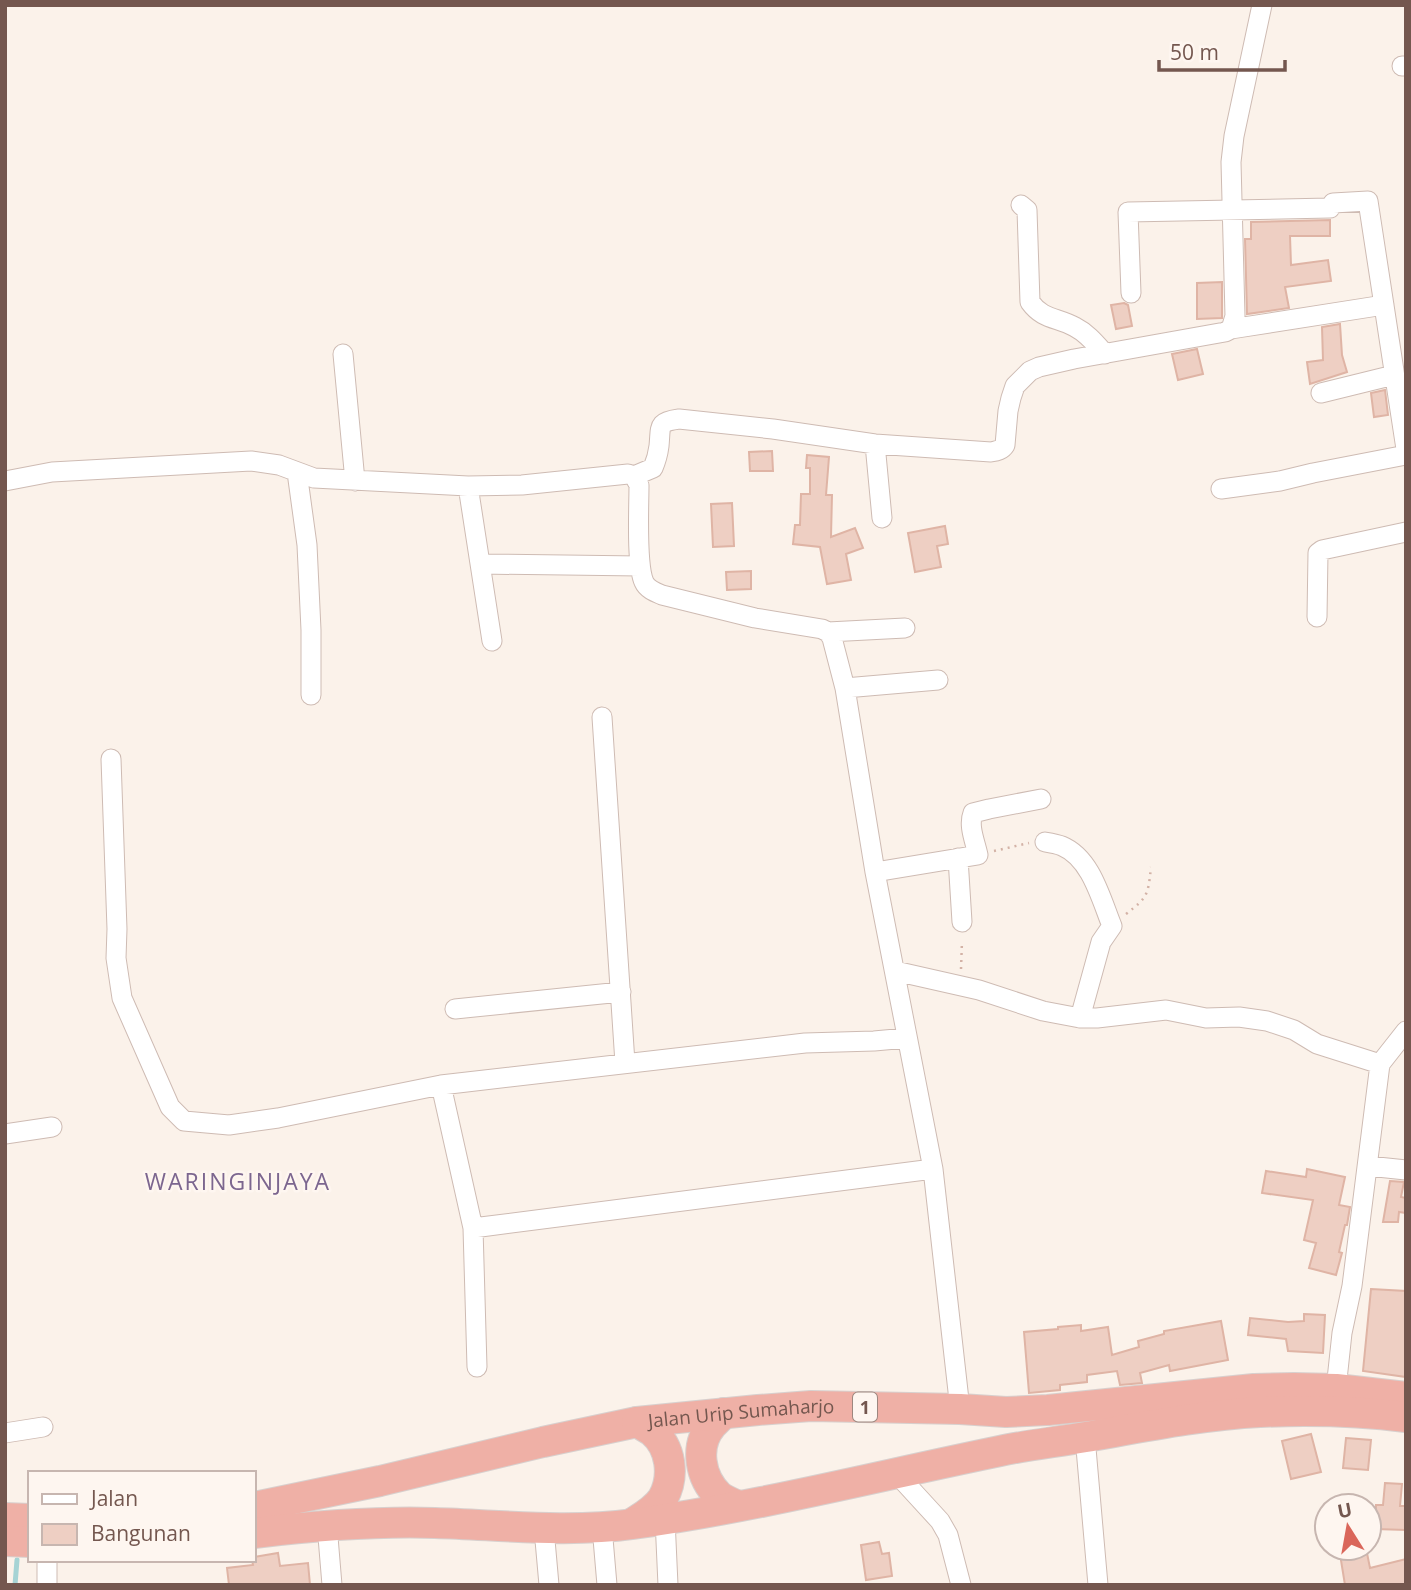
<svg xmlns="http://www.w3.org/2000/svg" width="1411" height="1590" font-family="'Open Sans',sans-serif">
<rect width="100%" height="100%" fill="#fbf2ea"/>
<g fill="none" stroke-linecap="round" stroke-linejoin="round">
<path stroke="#a6d3d4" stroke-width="5" d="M15,1585L17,1560"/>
</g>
<path fill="#eecfc3" stroke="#dfb4a5" stroke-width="2" d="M1330,220V236H1290L1291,265L1328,260L1331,281L1285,287L1289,308L1247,314L1245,239H1251V222Z
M1222,282V318L1197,319V283Z
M1124,303L1128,305L1132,326L1116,329L1111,305Z
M1340,324L1342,355L1347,372L1310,384L1307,362L1323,360L1322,327Z
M1197,349L1203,374L1178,380L1172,354Z
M1385,390L1388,415L1374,417L1371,393Z
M772,451L773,471H750L749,452Z
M807,455L829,457L826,495H832L831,537L855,528L863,548L846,554L851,580L827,584L820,547L793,544L795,525H800L801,494H810V468H806Z
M732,503L734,546L713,547L711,504Z
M945,526L948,544L937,546L941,567L915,572L908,533Z
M751,571V589L727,590L726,572Z
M1307,1169L1345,1177L1339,1205L1350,1207L1347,1225H1345L1339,1252L1342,1253L1336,1275L1309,1268L1316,1243L1304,1240L1313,1200L1262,1193L1266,1171L1306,1177Z
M1390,1181L1404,1182L1401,1197L1406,1198V1213L1399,1212L1398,1222H1383Z
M1371,1289L1406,1291V1377L1363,1371Z
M1304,1314L1325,1315L1323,1353L1288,1351L1286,1339L1248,1335L1250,1318L1288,1322L1304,1321Z
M1221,1321L1228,1360L1170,1371L1169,1365L1140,1373L1142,1383L1120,1385L1117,1371L1087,1375V1382L1060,1385V1390L1029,1393L1024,1332L1058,1329V1327L1081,1325V1331L1108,1327L1112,1355L1139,1347L1138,1341L1164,1334V1331Z
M1311,1434L1321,1472L1291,1479L1282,1441Z
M1346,1438L1371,1440L1368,1470L1343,1468Z
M1385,1483L1402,1484L1400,1506H1406V1530L1375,1529L1376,1505H1383Z
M879,1542L882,1554L889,1553L892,1576L866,1580L861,1545Z
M1339,1548H1366L1370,1568L1406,1559V1585H1345Z
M278,1553L280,1566L308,1563L310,1585H229L227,1568L253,1565L252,1560H254V1557Z"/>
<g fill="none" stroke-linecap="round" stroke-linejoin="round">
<defs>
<path id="minor" d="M1402,66H1406
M1021,205L1027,210L1030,302C1043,320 1057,317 1075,327C1087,333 1096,344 1105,354
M1131,293L1128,212L1330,208L1333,203L1368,201L1406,449
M1231,329L1235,316L1231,162L1234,136L1262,5
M343,354L355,481
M1321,393L1394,375
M875,444L882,518
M297,472L307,545L311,630V695
M634,476L653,468C656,461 658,454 659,446C661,426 657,422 679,419L773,429L875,444L991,452C997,451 1002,450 1005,445L1008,411L1011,398L1015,386L1030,371L1039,367L1074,359L1225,332L1231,329L1384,305
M5,481L52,472L251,461L279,465L314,478L468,486L522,485L628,474L634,476L639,485C639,507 636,564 644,582C647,589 655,592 662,595L755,618L822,629L828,632L832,638L845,688L875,872L933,1169L960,1409
M468,486L492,641
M1221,489L1280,481L1313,473L1406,455
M480,564L640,566
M1317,617L1318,553L1322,550L1406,532
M828,632L905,628
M845,688L938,680
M602,717L625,1063
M111,759L117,929L116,958L122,998L170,1107L184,1121L229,1125L278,1118L441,1085L805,1043L874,1041L907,1038
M1045,842C1051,843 1057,844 1062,846C1091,858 1101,899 1112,926L1101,942L1080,1018
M958,858L962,922
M875,872L978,855C975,841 968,826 973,813L989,809L1041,799
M895,971L979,990L1043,1011L1080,1018H1097L1166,1010L1206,1018L1239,1017L1267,1021L1294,1030L1317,1044L1380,1064
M455,1009L621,992
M441,1085L473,1228L477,1367
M5,1134L52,1127
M1368,1166L1406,1170
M473,1228L933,1169
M1336,1389L1342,1333L1352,1286L1380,1064L1406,1031
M5,1433L43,1427
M1085,1437L1098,1585
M896,1473L940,1521L948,1535L961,1585
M665,1519L668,1585
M327,1525L332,1585
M602,1527L607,1585
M544,1529L549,1585
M47,1560V1585"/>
<g id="highway">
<path d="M724,1413C720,1417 716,1421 712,1425C694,1446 700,1478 719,1496C724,1500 732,1503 738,1506"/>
<path id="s1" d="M254,1507L380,1481L543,1442L637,1422L758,1410L811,1406L861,1407L960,1409L1006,1412L1048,1410L1254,1389L1294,1388L1336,1389L1406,1397"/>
<path d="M5,1518L30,1519"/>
<path d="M633,1523C644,1516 656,1509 663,1498C675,1476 671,1447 652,1431C647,1428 642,1425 637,1422"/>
<path d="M254,1533C314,1526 374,1521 435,1523C501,1525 567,1533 633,1524C757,1507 878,1476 1000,1451C1028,1445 1057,1442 1086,1437C1143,1427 1202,1415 1260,1412C1308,1410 1358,1411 1406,1417"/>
<path d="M5,1541L30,1542"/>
</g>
</defs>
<use href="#minor" stroke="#cebbb3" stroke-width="21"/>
<use href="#highway" stroke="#d8d0ce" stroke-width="32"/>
<path stroke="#d3b2a6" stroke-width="2.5" stroke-dasharray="2 5" stroke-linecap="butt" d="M994,851L1029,843
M1126,914C1148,897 1148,895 1151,867
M961,969L962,941"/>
<use href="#minor" stroke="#fff" stroke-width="19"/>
<use href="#highway" stroke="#efb0a6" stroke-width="30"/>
</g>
<g text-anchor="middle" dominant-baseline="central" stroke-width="5" stroke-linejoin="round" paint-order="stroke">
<rect fill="#fef6f0" stroke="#9d877f" stroke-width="2" x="853" y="1392.5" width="24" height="29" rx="5"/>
<g font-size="18" font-weight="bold" fill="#74574f">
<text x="865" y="1407">1</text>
</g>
<g font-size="19" fill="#74574f" stroke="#fef6f0">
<text stroke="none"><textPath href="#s1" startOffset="497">Jalan Urip Sumaharjo</textPath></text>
</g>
<g font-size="23" letter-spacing="2" fill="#7c668f" stroke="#fef6f0">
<text x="238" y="1181">WARINGINJAYA</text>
</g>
</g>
<rect width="1411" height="1590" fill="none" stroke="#74574f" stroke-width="14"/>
<rect x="28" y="1471" width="228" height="91" fill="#fef6f0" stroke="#c7b6b0" stroke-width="2"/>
<rect x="42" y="1494" width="35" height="10" fill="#ffffff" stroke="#c7b6b0" stroke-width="2"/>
<text x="91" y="1506" font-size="21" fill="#74574f">Jalan</text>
<rect x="42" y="1524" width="35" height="21" fill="#eecfc3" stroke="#c7b6b0" stroke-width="2"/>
<text x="91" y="1541" font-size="21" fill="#74574f">Bangunan</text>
<g transform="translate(1348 1527) rotate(349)"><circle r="33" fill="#fef6f0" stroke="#c7b6b0" stroke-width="2"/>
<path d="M0-5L12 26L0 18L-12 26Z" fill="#da665a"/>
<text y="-10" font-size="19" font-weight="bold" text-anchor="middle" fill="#74574f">U</text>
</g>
<path d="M1159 60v10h126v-10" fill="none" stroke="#74574f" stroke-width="3.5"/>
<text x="1170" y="60" font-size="21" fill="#74574f" stroke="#fef6f0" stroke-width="5" paint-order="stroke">50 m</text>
</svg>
